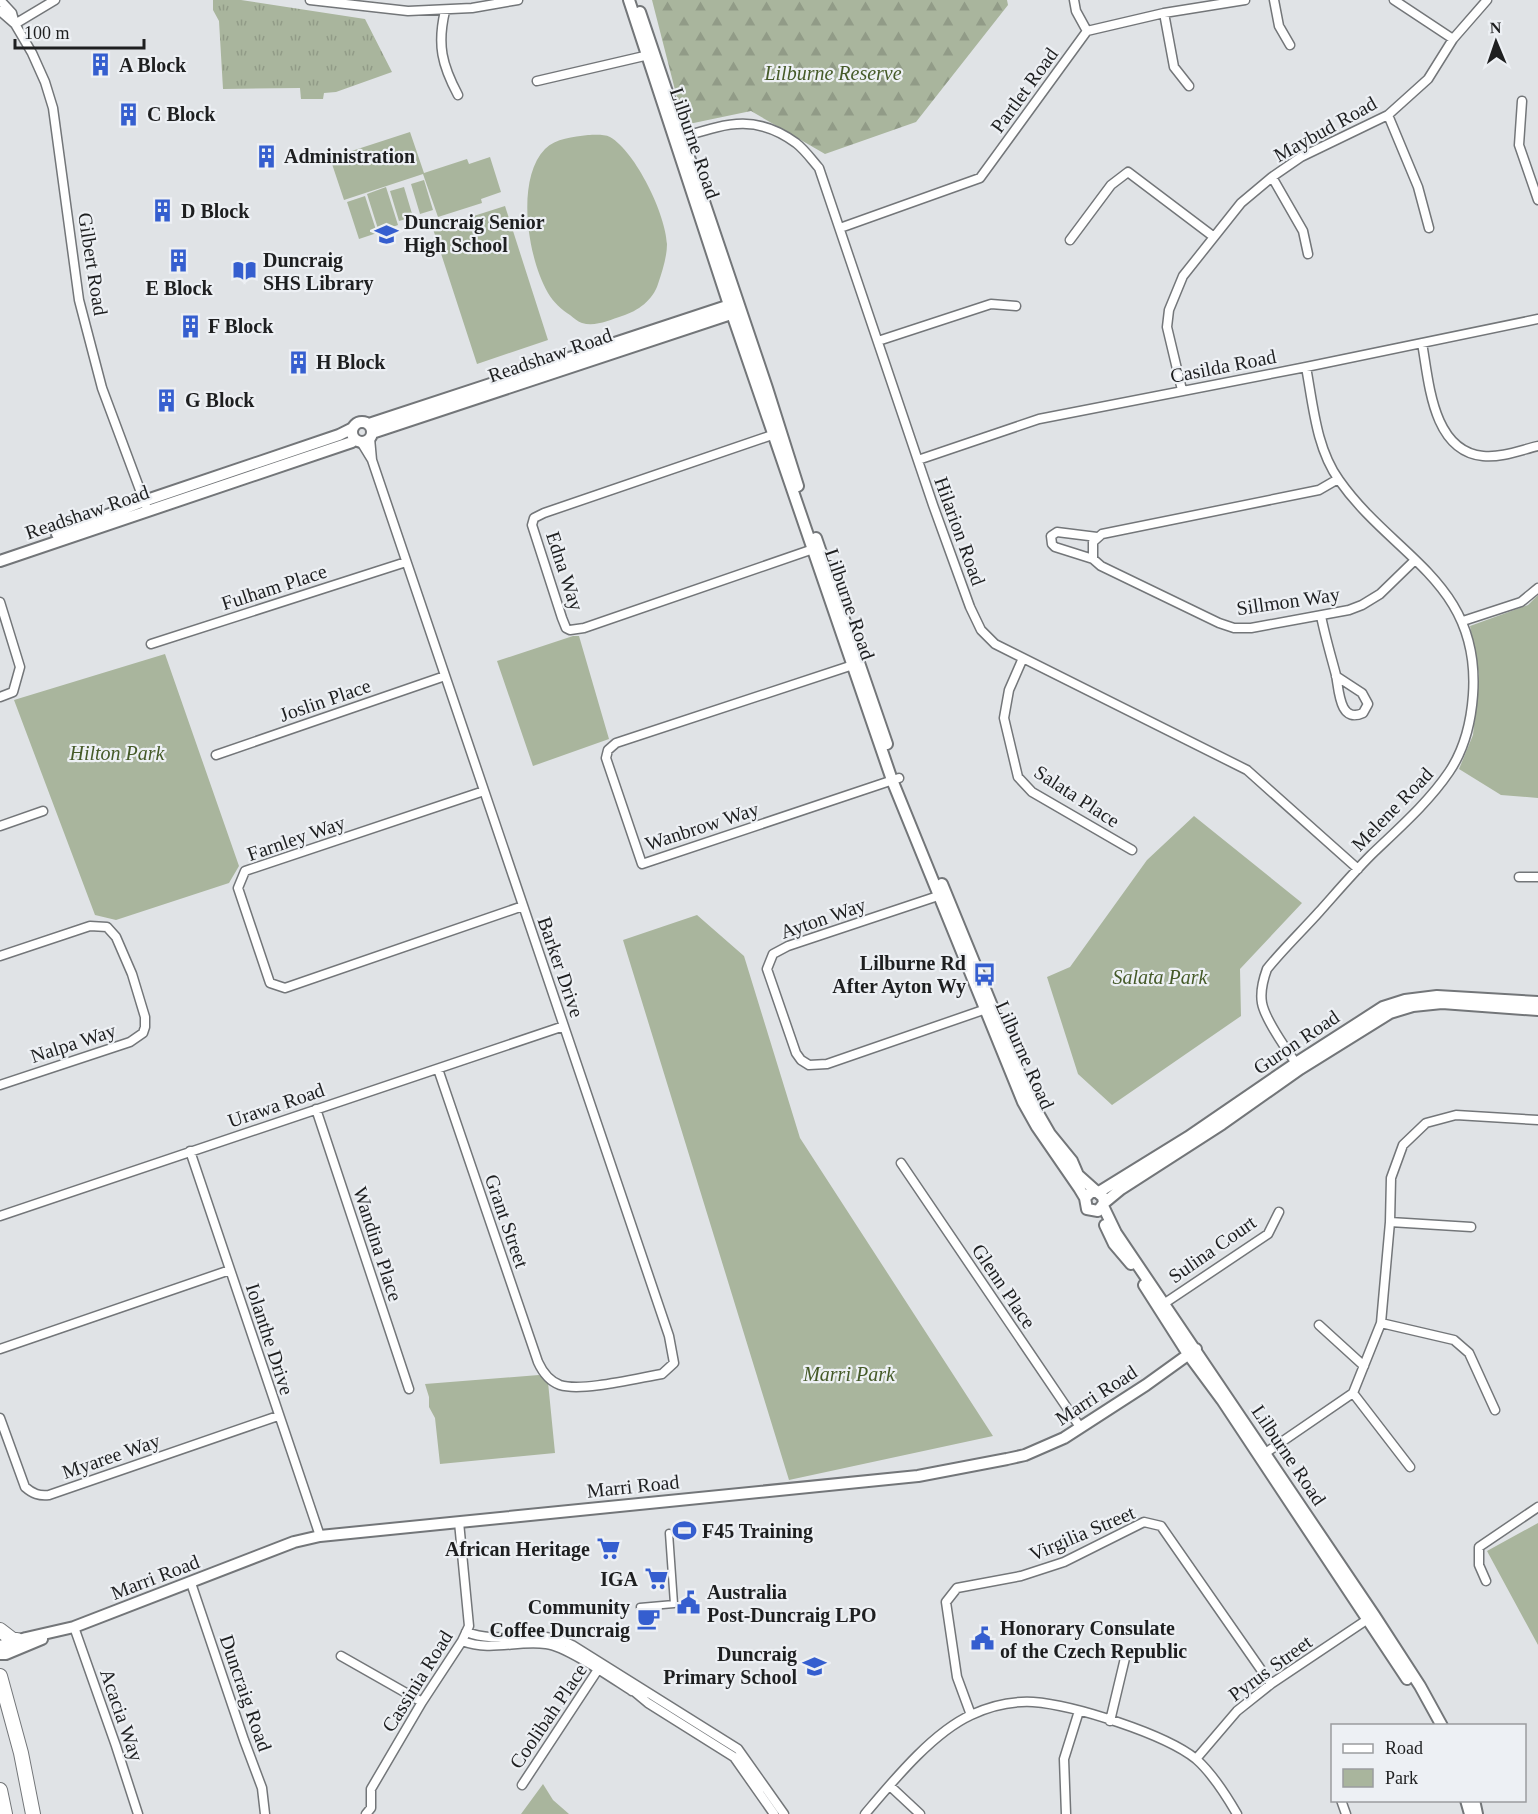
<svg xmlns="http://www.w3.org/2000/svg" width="1538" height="1814" font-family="'Times New Roman',serif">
<defs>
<pattern id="grass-tufts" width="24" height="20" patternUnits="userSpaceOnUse" patternTransform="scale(1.5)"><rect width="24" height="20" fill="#a9b59d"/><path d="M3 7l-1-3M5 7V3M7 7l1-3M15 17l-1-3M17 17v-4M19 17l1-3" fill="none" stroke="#919b87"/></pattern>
<pattern id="forest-firs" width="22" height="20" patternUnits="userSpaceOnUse" patternTransform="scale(1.5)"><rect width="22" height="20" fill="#a9b59d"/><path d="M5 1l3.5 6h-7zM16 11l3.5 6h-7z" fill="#919b87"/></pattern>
</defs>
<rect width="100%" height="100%" fill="#e0e3e6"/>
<path fill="url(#grass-tufts)" d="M213,0H241L365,19L392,72L336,92L324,93L323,99H301L300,88L223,89L219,21L213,10Z"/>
<path fill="url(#forest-firs)" d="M652,0H1007L1008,5L916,122L825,154L751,111L684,125Z"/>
<path fill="#a9b59d" d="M410,132L424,173L467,159L469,164L490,157L501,192L481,199L482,203L438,217L423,174L344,200L330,158Z
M588,135C594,135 604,134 610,137C636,152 666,215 667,244C667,257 662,272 658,284C653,300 638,311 622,316C610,320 595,327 582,323C578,322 574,318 570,315C562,310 553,302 548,293C528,259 515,180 545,149C556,138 573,137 588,135Z
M424,180L433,210L420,214L411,184Z
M386,187L398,225L379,232L367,194Z
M404,187L413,217L399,221L390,191Z
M365,196L377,233L359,239L347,202Z
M505,206L548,340L477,364L433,229Z
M1538,595V798L1501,795L1459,769L1473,735L1479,674L1470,626L1528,605Z
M573,636H579L609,739L533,766L497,661Z
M165,654L239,866L229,883L116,920L95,915L14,700Z
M1194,816L1302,903L1240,969L1241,1016L1112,1105L1078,1074L1047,977L1070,967L1147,860Z
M697,915L744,956L800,1138L993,1436L789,1480L623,940Z
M539,1375L548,1382L555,1453L440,1464L435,1418L429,1407V1397L425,1384Z
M1538,1523V1645L1487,1551Z
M543,1784L553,1800L569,1814H521Z"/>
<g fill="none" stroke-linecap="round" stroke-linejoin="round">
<defs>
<path id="pedestrian" d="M640,1607L674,1604L669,1533"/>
<path id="minor" d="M0,0L12,13L15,24L32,53L45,82L53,108L79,300L102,388L146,506
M310,0L408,11L472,8L518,0
M1074,0L1076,11L1087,31
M1274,0L1279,26L1290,45
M1394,0L1453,39
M0,11L15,24
M445,11C437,45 442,65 458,95
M1164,13L1174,67L1189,86
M15,24L55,0
M537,81L653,54
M1522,101L1519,145L1538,200
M1388,115L1418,187L1429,228
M679,138C723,125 754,112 796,143C805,150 812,160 819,168L933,505L970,607L981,630L995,644L1247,770L1358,869
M1272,177L1303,231L1308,254
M840,228L980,178L1087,31L1164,13L1245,0
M1070,240L1111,185L1128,172L1214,237
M878,341L991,304L1016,306
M1422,343C1429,381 1432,451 1483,456C1501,458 1521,450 1538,446
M1182,390L1167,327L1169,310L1183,276L1241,203L1272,177L1301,157L1388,115L1428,79L1453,39L1487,0
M778,433L544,513L534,518L532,525L562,618L566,628L570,630L584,628L819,547
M370,438L372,460
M361,442L372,460L669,1336L674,1363L662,1374C638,1378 582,1392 560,1385C549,1381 543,1373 538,1362L438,1069
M918,460L1039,419L1306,367L1538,319
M1338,479L1319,490L1102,534L1093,542V559L1101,566L1219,623L1234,628H1251L1349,610L1362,605L1380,594L1415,560
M1093,559L1055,547L1052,544L1051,536L1057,532L1097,537
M0,602L20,667L13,692L0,697
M1321,616C1325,636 1331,656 1336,675C1339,689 1339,724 1363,713L1368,704L1362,693L1336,676
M1463,621L1521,602L1538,588
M151,644L406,562
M1023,658L1009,690L1004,718L1018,777L1032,792L1132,850
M859,663L616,743L608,750L606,758L642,864L899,778
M216,755L445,676
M484,791L245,871L238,888L270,983L285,988L523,906
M0,826L43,811
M1519,877H1538
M944,894L788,946L773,954L767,969L796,1053L801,1060L809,1065L827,1064L989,1008
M0,956L90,926L107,927L116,937L132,974L145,1017V1027L143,1033L130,1042L0,1085
M1298,1066C1288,1052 1265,1020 1262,1003C1260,992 1263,980 1267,969C1283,949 1302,931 1319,912C1336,893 1353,873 1371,855C1398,829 1428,803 1449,772C1464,750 1471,722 1473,695C1481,582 1393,557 1339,480C1316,448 1313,404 1306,367
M316,1109L409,1389
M190,1151L320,1536
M901,1163L1080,1427
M0,1216L564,1026
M1390,1222L1471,1227
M1159,1307L1268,1234L1279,1212
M1381,1323L1454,1340L1469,1353L1495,1410
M1319,1325L1364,1366
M0,1349L230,1270
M1353,1393L1410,1467
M0,1418L25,1487C33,1494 39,1496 49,1495L278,1416
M1261,1456L1353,1393L1381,1323L1390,1222L1391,1178L1403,1145L1426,1123L1456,1115L1538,1120
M1486,1581L1479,1565V1547L1538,1507
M191,1583L244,1740L262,1788L265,1814
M74,1627L116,1746L138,1814
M466,1632C503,1646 537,1626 572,1645L738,1749L784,1814
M462,1641C492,1652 516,1640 546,1644C566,1646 613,1679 632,1691
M341,1656L422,1702
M630,1688L648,1703L734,1757L774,1814
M971,1715L957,1677L946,1602L957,1588L1021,1576L1064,1562L1144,1522L1161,1526L1271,1684
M1110,1721L1126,1654
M1196,1759L1237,1711L1271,1684L1371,1617
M522,1785L599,1668
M890,1786L920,1814
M1341,1800L1346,1814
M366,1814L371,1808V1789L422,1702L462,1641L469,1626L459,1522
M865,1814C893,1781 932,1733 971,1715C990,1706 1013,1701 1033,1702C1074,1705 1165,1734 1196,1759C1213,1774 1226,1795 1237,1814
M1066,1814L1064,1759L1079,1711"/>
<path id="tertiary" d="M629,0L729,305L892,780L1023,1102L1037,1127L1079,1188L1085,1198L1087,1209L1098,1211L1104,1203L1103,1197L1097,1192H1091L1085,1198
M640,12L767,388L798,486
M352 432a10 10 0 1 1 20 0a10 10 0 1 1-20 0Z
M369,424L736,303
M372,433L737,312
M57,534L144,501L339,435L353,428
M816,538L887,744
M0,561L352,442L354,438
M942,884L1031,1101L1050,1134L1072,1161L1078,1175L1097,1192
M1099,1192L1188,1137L1296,1063L1383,1007L1405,1000L1437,996L1538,1002
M1104,1203L1121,1189L1222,1124L1300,1069L1390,1013L1413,1006L1442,1003L1538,1010
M1103,1206L1116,1233L1374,1615L1420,1686L1442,1726
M1105,1225L1114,1244L1131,1264
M1144,1285L1188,1354L1222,1400L1407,1679
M0,1646L26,1638L74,1627L294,1542L320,1536L918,1476L1007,1459L1025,1455L1064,1438L1146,1385L1196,1349
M0,1654H6L42,1639
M1466,1800L1470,1814
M1474,1800L1477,1814"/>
<path id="trunk" d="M0,1630L13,1640H17
M0,1676L21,1753L33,1814
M0,1790L5,1814"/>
</defs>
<use href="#pedestrian" stroke="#737679" stroke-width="9"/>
<use href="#minor" stroke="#737679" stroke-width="11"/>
<use href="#tertiary" stroke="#737679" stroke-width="14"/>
<use href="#trunk" stroke="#737679" stroke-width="16"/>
<use href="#pedestrian" stroke="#fff" stroke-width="6"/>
<use href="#minor" stroke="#fff" stroke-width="8"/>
<use href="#tertiary" stroke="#fff" stroke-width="10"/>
<use href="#trunk" stroke="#fff" stroke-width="14"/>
</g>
<defs>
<symbol id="building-bare" viewBox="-9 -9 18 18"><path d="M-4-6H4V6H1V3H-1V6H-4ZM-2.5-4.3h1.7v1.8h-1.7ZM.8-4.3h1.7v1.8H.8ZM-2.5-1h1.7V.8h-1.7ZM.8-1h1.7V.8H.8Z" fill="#355ecf" stroke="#edf0f4" stroke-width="2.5" paint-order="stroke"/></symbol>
<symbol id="school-bare" viewBox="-9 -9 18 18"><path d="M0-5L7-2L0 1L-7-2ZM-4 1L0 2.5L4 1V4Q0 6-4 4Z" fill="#355ecf" stroke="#edf0f4" stroke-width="2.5" paint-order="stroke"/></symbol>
<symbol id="library-bare" viewBox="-9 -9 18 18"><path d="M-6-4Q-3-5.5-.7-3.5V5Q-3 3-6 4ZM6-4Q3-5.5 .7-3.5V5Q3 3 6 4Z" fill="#355ecf" stroke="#edf0f4" stroke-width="2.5" paint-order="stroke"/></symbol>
<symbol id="bus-bare" viewBox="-9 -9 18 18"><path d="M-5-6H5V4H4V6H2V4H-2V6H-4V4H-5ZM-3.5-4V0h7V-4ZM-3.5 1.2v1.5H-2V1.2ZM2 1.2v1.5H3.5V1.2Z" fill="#355ecf" stroke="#edf0f4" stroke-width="2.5" paint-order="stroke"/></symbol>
<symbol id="stadium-bare" viewBox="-9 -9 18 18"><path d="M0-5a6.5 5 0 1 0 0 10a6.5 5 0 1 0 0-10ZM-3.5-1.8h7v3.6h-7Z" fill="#355ecf" stroke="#edf0f4" stroke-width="2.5" paint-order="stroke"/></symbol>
<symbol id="supermarket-bare" viewBox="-9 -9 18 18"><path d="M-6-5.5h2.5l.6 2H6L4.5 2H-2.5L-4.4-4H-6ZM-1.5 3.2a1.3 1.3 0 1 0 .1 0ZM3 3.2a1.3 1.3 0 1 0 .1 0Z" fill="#355ecf" stroke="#edf0f4" stroke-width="2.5" paint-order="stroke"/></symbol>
<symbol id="civic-bare" viewBox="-9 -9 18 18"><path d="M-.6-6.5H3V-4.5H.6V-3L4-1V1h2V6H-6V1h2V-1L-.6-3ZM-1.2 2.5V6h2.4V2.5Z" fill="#355ecf" stroke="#edf0f4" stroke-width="2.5" paint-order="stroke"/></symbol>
<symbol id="cafe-bare" viewBox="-9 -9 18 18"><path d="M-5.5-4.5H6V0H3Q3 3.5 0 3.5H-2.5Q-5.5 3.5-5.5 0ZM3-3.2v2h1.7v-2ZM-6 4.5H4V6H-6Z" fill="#355ecf" stroke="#edf0f4" stroke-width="2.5" paint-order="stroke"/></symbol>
</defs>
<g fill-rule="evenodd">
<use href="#building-bare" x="84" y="48" width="33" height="33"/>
<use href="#building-bare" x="112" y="98" width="33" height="33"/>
<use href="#building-bare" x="250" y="140" width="33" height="33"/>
<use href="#building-bare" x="146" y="194" width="33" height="33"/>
<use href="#school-bare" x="370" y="218" width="33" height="33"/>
<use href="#building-bare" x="162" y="244" width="33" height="33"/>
<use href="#library-bare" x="228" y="254" width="33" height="33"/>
<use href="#building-bare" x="174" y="310" width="33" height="33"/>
<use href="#building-bare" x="282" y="346" width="33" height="33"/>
<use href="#building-bare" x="150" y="384" width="33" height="33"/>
<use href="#bus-bare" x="968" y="958" width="33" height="33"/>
<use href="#stadium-bare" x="668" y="1514" width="33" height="33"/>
<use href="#supermarket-bare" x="592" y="1532" width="33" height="33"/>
<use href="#supermarket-bare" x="640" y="1562" width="33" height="33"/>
<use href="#civic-bare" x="672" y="1586" width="33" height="33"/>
<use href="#cafe-bare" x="632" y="1602" width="33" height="33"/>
<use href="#civic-bare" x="966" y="1622" width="33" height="33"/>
<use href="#school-bare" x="798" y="1650" width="33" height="33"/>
</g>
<g text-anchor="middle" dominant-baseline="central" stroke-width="4.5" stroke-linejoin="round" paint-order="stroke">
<g font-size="20" font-weight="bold" fill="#1e1f20" stroke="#edf0f4" text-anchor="start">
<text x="119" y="65">A Block</text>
<text x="147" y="114">C Block</text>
<text x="284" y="156">Administration</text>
<text x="181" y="211">D Block</text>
<text x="404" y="222">Duncraig Senior<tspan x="404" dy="23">High School</tspan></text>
<text x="263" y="260">Duncraig<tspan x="263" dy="23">SHS Library</tspan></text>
<text x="179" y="288" text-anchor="middle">E Block</text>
<text x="208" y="326">F Block</text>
<text x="316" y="362">H Block</text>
<text x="185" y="400">G Block</text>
<text x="966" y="963" text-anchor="end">Lilburne Rd<tspan x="966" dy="23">After Ayton Wy</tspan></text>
<text x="702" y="1531">F45 Training</text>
<text x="590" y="1549" text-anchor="end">African Heritage</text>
<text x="638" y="1579" text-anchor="end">IGA</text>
<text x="707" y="1592">Australia<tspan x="707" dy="23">Post-Duncraig LPO</tspan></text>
<text x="630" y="1607" text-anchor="end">Community<tspan x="630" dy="23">Coffee Duncraig</tspan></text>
<text x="1000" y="1628">Honorary Consulate<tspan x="1000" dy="23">of the Czech Republic</tspan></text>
<text x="797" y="1654" text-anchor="end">Duncraig<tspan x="797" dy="23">Primary School</tspan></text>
</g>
<g font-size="20" font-style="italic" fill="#455a28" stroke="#edf0f4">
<text x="833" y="73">Lilburne Reserve</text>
<text x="117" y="753">Hilton Park</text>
<text x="1160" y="977">Salata Park</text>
<text x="849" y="1374">Marri Park</text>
</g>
<g font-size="20" fill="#1e1f20" stroke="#edf0f4">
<text transform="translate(1024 90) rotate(-54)">Partlet Road</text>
<text transform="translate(1325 129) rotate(-29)">Maybud Road</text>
<text transform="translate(695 143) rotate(71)">Lilburne Road</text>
<text transform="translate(93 264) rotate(81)">Gilbert Road</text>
<text transform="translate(550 355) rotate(-19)">Readshaw Road</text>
<text transform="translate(1223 366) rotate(-11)">Casilda Road</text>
<text transform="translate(87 512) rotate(-19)">Readshaw Road</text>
<text transform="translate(960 531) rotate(70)">Hilarion Road</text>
<text transform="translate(565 571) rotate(72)">Edna Way</text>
<text transform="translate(274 587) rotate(-18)">Fulham Place</text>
<text transform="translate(1288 601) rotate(-8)">Sillmon Way</text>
<text transform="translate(850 604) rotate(71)">Lilburne Road</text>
<text transform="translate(325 700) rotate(-19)">Joslin Place</text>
<text transform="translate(1077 796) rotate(33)">Salata Place</text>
<text transform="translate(1392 809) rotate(-46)">Melene Road</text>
<text transform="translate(702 826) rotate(-18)">Wanbrow Way</text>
<text transform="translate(296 838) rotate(-19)">Farnley Way</text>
<text transform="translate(823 918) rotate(-19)">Ayton Way</text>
<text transform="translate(561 967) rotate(71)">Barker Drive</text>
<text transform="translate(1296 1042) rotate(-34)">Guron Road</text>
<text transform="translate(73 1043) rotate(-18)">Nalpa Way</text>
<text transform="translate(1025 1055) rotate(66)">Lilburne Road</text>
<text transform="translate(276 1105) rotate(-19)">Urawa Road</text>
<text transform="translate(507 1221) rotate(71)">Grant Street</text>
<text transform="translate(378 1244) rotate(72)">Wandina Place</text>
<text transform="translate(1212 1249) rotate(-35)">Sulina Court</text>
<text transform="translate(1004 1286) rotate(56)">Glenn Place</text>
<text transform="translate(270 1339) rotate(72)">Iolanthe Drive</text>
<text transform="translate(1096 1395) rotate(-33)">Marri Road</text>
<text transform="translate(1289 1455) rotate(56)">Lilburne Road</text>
<text transform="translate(111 1456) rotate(-19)">Myaree Way</text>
<text transform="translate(633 1486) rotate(-6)">Marri Road</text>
<text transform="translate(1082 1533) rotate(-23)">Virgilia Street</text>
<text transform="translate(155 1577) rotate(-21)">Marri Road</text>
<text transform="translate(1270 1668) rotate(-36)">Pyrus Street</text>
<text transform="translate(417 1681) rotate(-58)">Cassinia Road</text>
<text transform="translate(246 1693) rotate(71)">Duncraig Road</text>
<text transform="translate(122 1715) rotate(71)">Acacia Way</text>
<text transform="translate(548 1716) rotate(-56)">Coolibah Place</text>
</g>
</g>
<rect x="1331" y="1724" width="195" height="78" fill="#edf0f4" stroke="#9a9c9f" stroke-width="1.5"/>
<rect x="1343" y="1744" width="30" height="9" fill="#ffffff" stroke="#9a9c9f" stroke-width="1.5"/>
<text x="1385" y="1754" font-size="18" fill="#1e1f20">Road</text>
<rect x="1343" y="1769" width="30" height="18" fill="#a9b59d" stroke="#9a9c9f" stroke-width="1.5"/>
<text x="1385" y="1784" font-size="18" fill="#1e1f20">Park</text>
<g transform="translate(1496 42) rotate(358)" stroke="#edf0f4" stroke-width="4.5" paint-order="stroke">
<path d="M0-4.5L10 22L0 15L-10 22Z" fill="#1e1f20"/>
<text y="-9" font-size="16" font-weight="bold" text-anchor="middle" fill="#1e1f20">N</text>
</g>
<path d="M15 39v9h129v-9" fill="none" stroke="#1e1f20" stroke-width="3"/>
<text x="24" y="39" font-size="18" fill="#1e1f20" stroke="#edf0f4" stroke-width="4.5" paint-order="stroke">100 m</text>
</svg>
